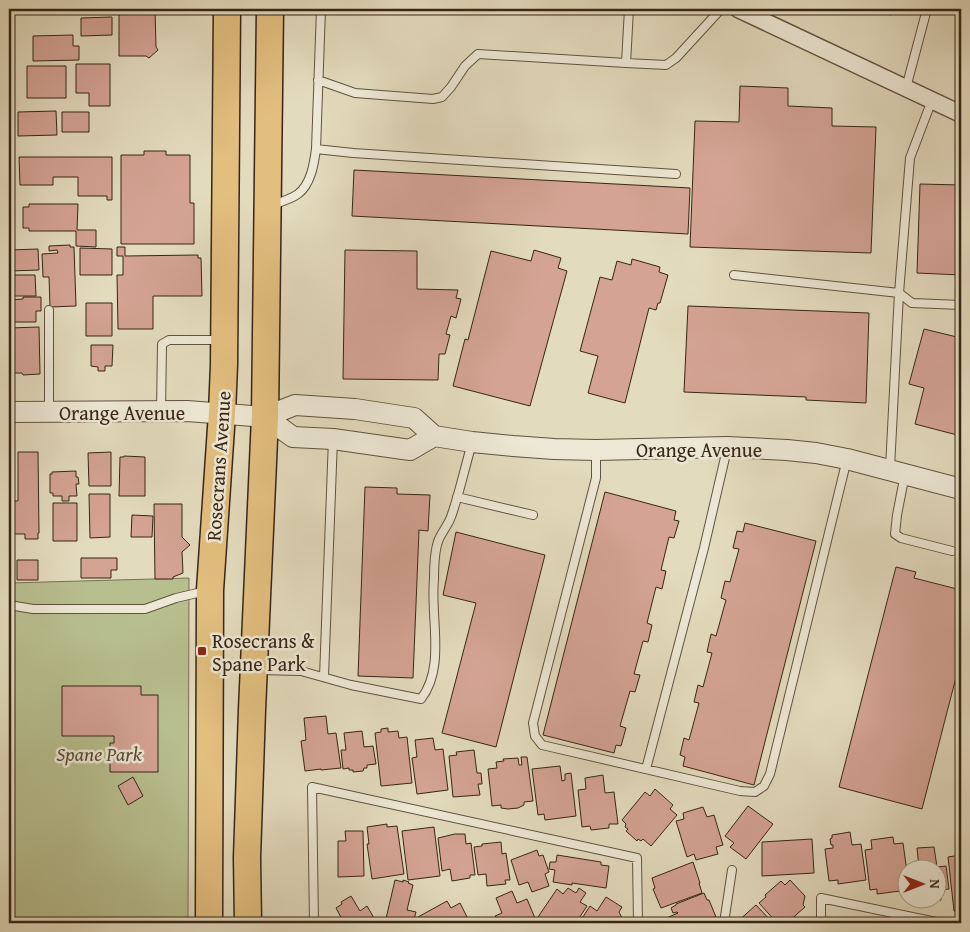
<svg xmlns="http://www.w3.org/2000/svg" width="970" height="932" font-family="'Gentium Book Plus',serif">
<rect width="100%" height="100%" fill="#e3dbbe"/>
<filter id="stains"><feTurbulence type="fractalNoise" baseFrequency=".004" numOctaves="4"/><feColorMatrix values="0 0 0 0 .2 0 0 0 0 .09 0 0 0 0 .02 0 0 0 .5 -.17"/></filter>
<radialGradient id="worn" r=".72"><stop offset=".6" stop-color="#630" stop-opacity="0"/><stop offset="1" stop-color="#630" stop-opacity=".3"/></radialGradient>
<path fill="#b8bf8f" stroke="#787252" d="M189,578L188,923H9V583Z"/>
<path fill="#d4a394" stroke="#372516" d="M119,9H155L156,47L158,50L149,58L146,56H119Z
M866,9H892L891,15Z
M112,17V35L81,36V18Z
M73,35V46H79V60L33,61V36Z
M76,64H110V106H89V93H76Z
M27,66H66V98H27Z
M740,86L788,88V106L832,108V126L876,127L871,253L690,247L695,121L739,122Z
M56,111L57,135L18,136V112Z
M62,112H89V132H62Z
M144,151H166V155H190V203H194V244H121V155H144Z
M19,157H112V200H107V196H78V177H53V185H20Z
M354,170L690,188L688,234L352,216Z
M920,184L961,185V275L917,273Z
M29,204H78L77,230H96V247L76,246V231H29V228H23V207H29Z
M70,245V247H74L76,306L50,307L49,277H43L42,254L58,253L57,250L49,251V246Z
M117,247H125V256L198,255V258H201L202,296H153V329H118L117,275H123V256H117Z
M80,248L112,249V275H80Z
M38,249L39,270L9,271V250Z
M345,250L417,251V289L458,290L456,298L461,299L456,318L451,316L446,334L450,335L445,354H439L438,380L343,379Z
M534,250L561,258L558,268L567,271L530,406L453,386L465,339L468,340L491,251L531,261Z
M632,259L660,267L659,272L668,275L660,303H658L656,310L649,308L625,403L588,393L598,356L580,351L600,277L612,280L617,261L631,265Z
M9,275H35L36,296H9Z
M23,297H41V311H36V322H9V300L23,299Z
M86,303H112V336H86Z
M688,306L869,313L866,403L806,400V397L684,392Z
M39,327L40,374L23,375L22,373H12L11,346H9V328Z
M924,329L961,338V436L915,424L924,388L909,384Z
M91,345H113L112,366H105V371H98V367L91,366Z
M18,452H38L39,533H38V539H25V534H11L10,501H18Z
M111,452V486H89L88,453Z
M124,456L145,457V496H119L120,457H124Z
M76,471V477H78L79,484H76L77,496H69V501H62V496H53V493H50V474H52V472Z
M365,487L397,488V494L430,495L428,531L419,530L413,678L358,676Z
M605,492L676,511L674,520L679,521L674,538L669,537L661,570L666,571L662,589L656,587L647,623L652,625L648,642L643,641L634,674L640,675L635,692L630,691L620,726L626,728L621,746L616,745L614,753L543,735Z
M89,494H110V537L90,538Z
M53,503H77V541H53Z
M154,504H182V537L190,545L182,552L183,573L173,577V579H155Z
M132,515L153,516L152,537H131Z
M745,523L816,541L754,785L683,766L685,757L680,755L684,738L689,740L699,703L694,702L698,685L703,687L712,653L707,652L711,634L716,636L726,600L721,598L725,581L730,582L739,549L733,548L737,531L743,532Z
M456,532L545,555L496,747L442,733L476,603L443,595Z
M81,558H117V570H111V578H81Z
M17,560H38V580H17Z
M896,567L916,572L914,578L961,590V658L922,809L839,787Z
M62,686H141V695H158V772H110V743H114V736H62Z
M326,716L328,734L336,733L341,768L321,770V769L305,771L301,741L306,740L304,718Z
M388,728V732L398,731L399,738L407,737L412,783L381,786L375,733L381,732V729Z
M362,731L364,747L373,746L376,764L367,765V768H364L363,771L353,772V770H349V768L343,769L341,750H346L344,733Z
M433,738L435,750L443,749L448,790L417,794L412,758L417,757L415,740Z
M474,750L477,773H481L482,784H478L480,795L453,797L449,756L457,755L456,752Z
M521,757H527L533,801L524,802V805L518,808L508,809L501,808V805L492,806L488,769L497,768L496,762L504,761L503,759L518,758L519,765H522Z
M560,766L562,781L565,780V774L571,773L576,816L545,820L544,814L538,815L532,769Z
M603,775L605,793L614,792L618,824H609V828L591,830L590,826L582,827L578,790L586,789L585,778Z
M133,777L143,796L128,805L118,786Z
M655,789L673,805L670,809L677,815L651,846L643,839L641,841L638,839L637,841L626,831L628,829L625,827L626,824L622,820L645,792L650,796Z
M748,806L773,824L746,859L730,847L734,843L725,836Z
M703,807L707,817L714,815L723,845L716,847L718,854L696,860L694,854L687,857L676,821L684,819L683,813Z
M387,824V827L397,826L404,874L372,879L367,844H369L367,827Z
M434,827L440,876L408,880L402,831Z
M345,831H363L364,876L338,877V841H346Z
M850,832L852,845L861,844L866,880L838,884V880L829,881L825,849L833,848V845H831L830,839L832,838V835Z
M455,834H465L466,844L471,843L475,875H470V878L452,881L450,869L442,871L438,838Z
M893,837L894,844L903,843L908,879V888L899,889L900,891L877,894V889L870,890L865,850L872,849L871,840Z
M812,839L814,873L762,876V842Z
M501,842L502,854L506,853L510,880H505L506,884L487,886L486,874L478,875L474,847L482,846V844Z
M934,847L937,867L946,866L949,889L940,890L941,900L923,902L922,900H938V870L911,869L919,868L917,848Z
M537,850L539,856L543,855L549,872L545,874L549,886L532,892L528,882L519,885L511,860Z
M557,855L601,862V865L609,866L606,888L572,883V885L553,882L555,870L549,869L550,862H556Z
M961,855V910L954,911L948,857Z
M693,862L700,883H699L702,893L661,908L653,889L655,888L652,878Z
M395,880L403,882V880L409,882L408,883L413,885L407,910L416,912L413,923H385Z
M790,880L805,896L803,905L805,907L787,923H777L759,903L766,897L765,895L781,881L785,885Z
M568,888L576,893L579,888L586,893L580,902L587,906L576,923H543L545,921L538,917L557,889L563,894Z
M512,891L517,903L527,899L537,923H499L495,916L502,913L496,898Z
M704,893L707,900H709L716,917L713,918L714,920L707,923H663L662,920L678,913L677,912L673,913L671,908L676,905V904Z
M351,896L360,911L367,906L377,923H344L336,908L342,904L341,902Z
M606,897L622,907L619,912L623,920L621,923H579L590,906L597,911Z
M447,901L451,908L460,903L468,919L461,923H417L418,917Z
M756,905L773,923H738L737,922Z"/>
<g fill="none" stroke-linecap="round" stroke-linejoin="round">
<defs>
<path id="service" d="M626,63L666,65L676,58L721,9
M318,80L355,93L433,99L442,97L451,87L465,66L478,54L626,63L629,9
M906,88L927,9
M316,149L353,153L676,174
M272,205C281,202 291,199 298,194C311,184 314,164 316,149L321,9
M734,275L899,293L910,158L932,100
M899,293L912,303L961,305
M49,310V410
M161,411L162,344L169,340H220
M596,452V478L533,723L535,736L542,745L740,791L755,792L764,786L770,774L847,459
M890,468L899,293
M905,474L897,515L895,534L901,538L952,551
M457,497L533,515
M9,605L33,609H145L176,598L206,591
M258,670L301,671L351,685L421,699C446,667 430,617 434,579C434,568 435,546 440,537C444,529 450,522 452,514C460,491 465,467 472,443
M324,677L333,439
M646,769L704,548L727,449
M314,923L312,787L637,858L638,923
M724,923L732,870
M821,923V898L941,923"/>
<path id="minor" d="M738,9L961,114"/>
<path id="tertiary" d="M9,412L187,411L265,417L295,405L355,409L414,418L434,436L472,442L513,446L554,449L596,450L727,447L787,450L816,453L847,459L961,489
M265,417L293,437L333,439L410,450L434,436"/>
<path id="primary" d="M209,923L210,590L222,413L224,365L227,9
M248,923L247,858L252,710L265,417L270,9"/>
</defs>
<use href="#service" stroke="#625240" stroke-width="10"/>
<use href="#minor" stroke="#625240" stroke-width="19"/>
<use href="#tertiary" stroke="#625240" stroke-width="22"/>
<use href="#primary" stroke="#372516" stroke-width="29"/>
<use href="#service" stroke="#ede8d5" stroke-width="8"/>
<use href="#minor" stroke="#ede8d5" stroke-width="16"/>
<use href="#tertiary" stroke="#ede8d5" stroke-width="20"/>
<use href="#primary" stroke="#e2be7f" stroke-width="26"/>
</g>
<rect fill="#8f2418" stroke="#ede8d5" stroke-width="2" x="197" y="646" width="10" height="10" rx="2.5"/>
<g text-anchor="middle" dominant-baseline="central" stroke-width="5" stroke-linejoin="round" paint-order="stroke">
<g font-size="20" fill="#372516" stroke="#ede8d5">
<text x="122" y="412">Orange Avenue</text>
<text x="699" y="449">Orange Avenue</text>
<text transform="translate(218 466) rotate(-86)">Rosecrans Avenue</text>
</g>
<g font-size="20" fill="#372516" stroke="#ede8d5" text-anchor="start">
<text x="212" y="640">Rosecrans &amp;<tspan x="212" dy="23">Spane Park</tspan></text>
</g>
<g font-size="20" font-style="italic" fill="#574c34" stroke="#ede8d5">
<text x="99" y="753">Spane Park</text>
</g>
</g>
<rect width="970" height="932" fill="none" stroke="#e3dbbe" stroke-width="30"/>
<rect x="10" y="10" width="950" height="912" fill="none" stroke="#372516" stroke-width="2.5"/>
<rect x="15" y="15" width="940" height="902" fill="none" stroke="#372516"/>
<g transform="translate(922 884) rotate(90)"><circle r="24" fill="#ede8d5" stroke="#a49a89"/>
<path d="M0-4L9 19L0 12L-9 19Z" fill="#8f2418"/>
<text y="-8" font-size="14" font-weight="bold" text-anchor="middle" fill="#372516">N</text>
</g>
<rect width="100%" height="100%" filter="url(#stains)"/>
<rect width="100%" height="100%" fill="url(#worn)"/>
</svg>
